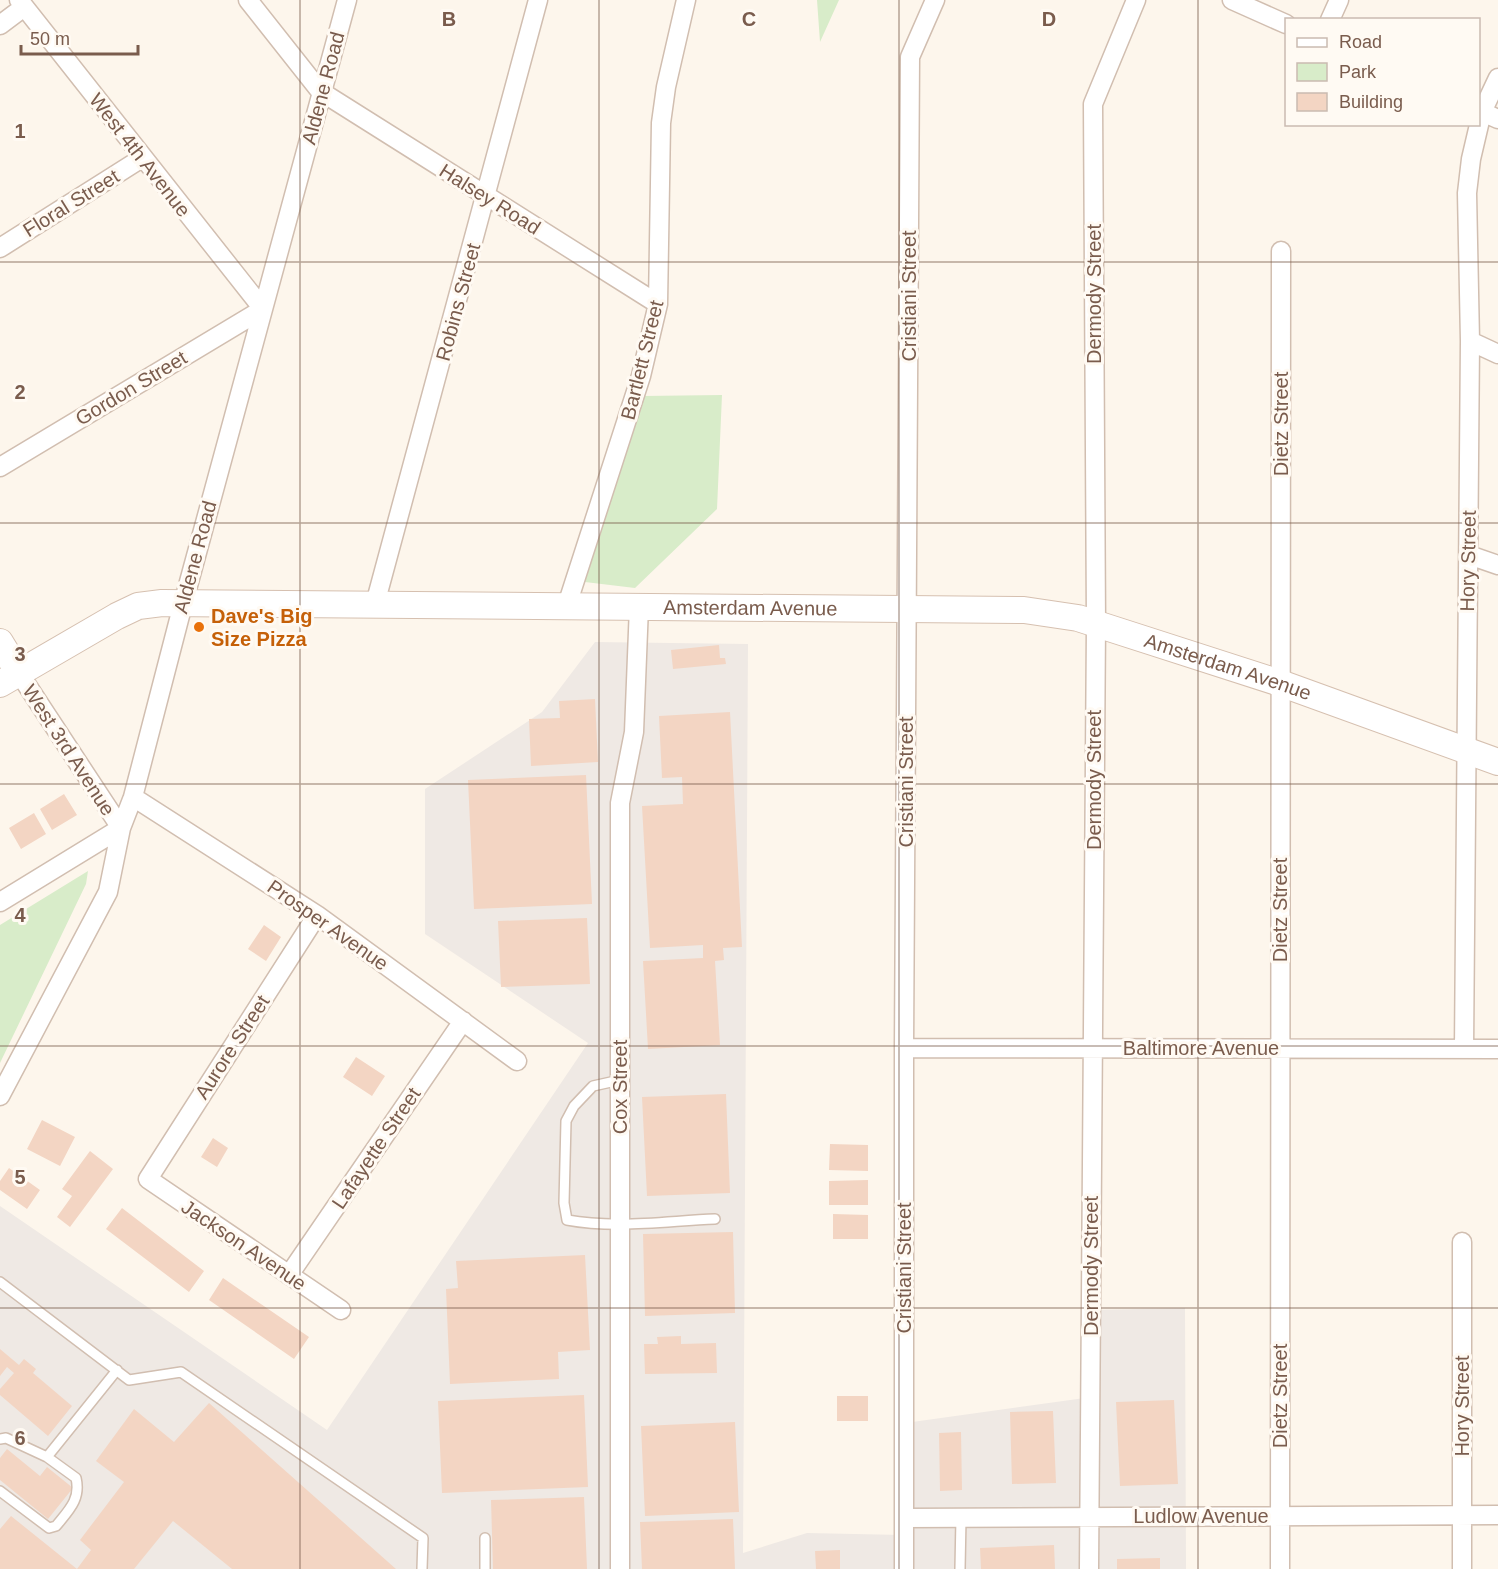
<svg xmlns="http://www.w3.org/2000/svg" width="1498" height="1569" font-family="Helvetica,sans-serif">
<rect width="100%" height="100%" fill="#fdf6ec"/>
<path fill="#efe9e4" d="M595,642L748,644L743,1553L807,1533L902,1535L905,1423L1092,1397L1094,1310L1185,1308L1186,1569H0V1206L327,1430L588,1043L425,934V789L542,712Z"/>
<path fill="#d8ecc9" d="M817,0H839L820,42Z
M722,395L717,509L635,588L585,582L643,396Z
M88,871L86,884L0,1063V925Z"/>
<path fill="#f3d5c3" d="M719,645L720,658H725L726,664L673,669L671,650Z
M595,699L598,762L531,766L529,719L560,718L559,701Z
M730,712L742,947L723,948L724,960L715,961L720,1045L648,1049L643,961L703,958V945L650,948L642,806L683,804L682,777L662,778L659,716Z
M586,775L592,904L474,909L468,780Z
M64,794L77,815L52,830L40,809Z
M34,813L46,834L21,849L9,828Z
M587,918L590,984L501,987L498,921Z
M264,925L281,937L266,961L248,949Z
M356,1057L385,1076L372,1096L343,1077Z
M726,1094L730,1193L647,1196L642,1097Z
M42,1120L75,1137L60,1166L27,1149Z
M213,1138L228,1148L217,1167L201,1157Z
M830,1144L868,1145V1171L829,1170Z
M90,1151L113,1169L70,1227L57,1217L72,1196L62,1189Z
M9,1168L40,1190L27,1209L0,1190V1181Z
M868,1180V1205H829V1181Z
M122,1208L204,1271L189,1292L106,1229Z
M833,1214L868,1215V1239H833Z
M733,1232L735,1313L645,1316L643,1234Z
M585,1255L590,1350L558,1352L559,1379L450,1384L446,1289L458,1288L456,1261Z
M223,1278L309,1337L294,1359L209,1300Z
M681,1336V1344L716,1343L717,1373L645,1374L644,1344H658L657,1337Z
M0,1349L19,1365L24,1359L36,1369L33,1373L72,1406L48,1436L0,1395V1389L14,1373L7,1367L0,1376Z
M584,1395L588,1487L442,1493L438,1401Z
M837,1396H868V1421H837Z
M1174,1400L1178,1484L1120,1486L1116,1402Z
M209,1403L396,1569H232L173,1521L134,1569H77L91,1550L80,1540L124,1482L96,1461L134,1409L174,1442Z
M1053,1411L1056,1483L1012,1484L1010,1412Z
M735,1422L739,1512L645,1516L641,1426Z
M961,1432L962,1490L940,1491L939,1433Z
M7,1449L40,1476L47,1467L73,1488L48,1519L0,1480V1458Z
M584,1497L587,1569H493L491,1500Z
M11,1516L77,1569H0V1529Z
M733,1519L735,1569H642L640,1522Z
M1054,1545L1055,1569H981L980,1548Z
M840,1550V1569H816L815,1551Z
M1160,1558V1569H1117V1559Z"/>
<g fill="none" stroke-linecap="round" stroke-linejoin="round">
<defs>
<path id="lane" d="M620,1080L593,1086L574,1106L566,1121L564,1203L567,1220C616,1229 666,1221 715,1219
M0,1282L129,1380L181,1372L423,1538L422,1569
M0,1439L6,1438L47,1457L117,1370
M0,1491L49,1528L56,1526C69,1510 81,1499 76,1478L47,1457
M485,1569V1538
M960,1569L961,1518"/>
<path id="street" d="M248,0L320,91L658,304
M1232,0L1286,24
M1330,20L1339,0
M0,25L24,7
M1478,110L1498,119
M0,248L142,158
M1470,341L1498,354
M0,467L263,309L19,0
M1469,555L1498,565
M375,604L538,0
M567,605L641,376L658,304L661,123L666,87L686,0
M133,797L317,915L517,1061
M0,902L121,828L19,673
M317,915L148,1179L341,1310
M904,1048L1498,1049
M1464,1049L1470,341L1467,193L1471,159L1482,112L1498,78
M0,1096L108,892L121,828L133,797L183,604L347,0
M289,1275L463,1021
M905,1518L1498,1515
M620,1569V803L634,732L639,606
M904,1569V1048L910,57L935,0
M1089,1569L1096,624L1093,104L1136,0
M1280,1569L1281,251
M1462,1569V1242"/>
<g id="secondary">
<path d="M0,642L19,673"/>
<path id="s1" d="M0,684L117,616L138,606L162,603L1024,610L1078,618L1280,683L1498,762"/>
</g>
</defs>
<use href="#lane" stroke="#d1beb0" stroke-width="12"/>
<use href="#street" stroke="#d1beb0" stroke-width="21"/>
<use href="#secondary" stroke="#d6c0b0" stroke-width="28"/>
<use href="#lane" stroke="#fff" stroke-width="9"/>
<use href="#street" stroke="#fff" stroke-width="18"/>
<use href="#secondary" stroke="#fff" stroke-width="26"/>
</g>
<path fill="none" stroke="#7a5c4d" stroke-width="1.5" stroke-opacity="0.55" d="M300,0V1569M599,0V1569M899,0V1569M1198,0V1569M0,262H1498M0,523H1498M0,784H1498M0,1046H1498M0,1308H1498"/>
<circle fill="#e8710a" stroke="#fffaf3" stroke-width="2" cx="199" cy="627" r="6"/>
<g text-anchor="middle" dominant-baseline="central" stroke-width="6" stroke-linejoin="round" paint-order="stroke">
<g font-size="20" fill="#7a5c4d" stroke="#fffaf3">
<text transform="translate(323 88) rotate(-75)">Aldene Road</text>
<text transform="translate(140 155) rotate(52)">West 4th Avenue</text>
<text transform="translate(490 199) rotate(32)">Halsey Road</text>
<text transform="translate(71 203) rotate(-32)">Floral Street</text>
<text transform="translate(1094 294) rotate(-90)">Dermody Street</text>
<text transform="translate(909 296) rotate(-90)">Cristiani Street</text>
<text transform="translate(458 302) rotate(-75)">Robins Street</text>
<text transform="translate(642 360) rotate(-76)">Bartlett Street</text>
<text transform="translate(131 388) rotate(-31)">Gordon Street</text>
<text transform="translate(1281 424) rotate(-90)">Dietz Street</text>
<text transform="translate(195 557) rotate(-75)">Aldene Road</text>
<text transform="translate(1468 561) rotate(-89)">Hory Street</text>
<text stroke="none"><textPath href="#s1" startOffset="771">Amsterdam Avenue</textPath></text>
<text stroke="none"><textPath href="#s1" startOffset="1257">Amsterdam Avenue</textPath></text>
<text transform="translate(69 750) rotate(57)">West 3rd Avenue</text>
<text transform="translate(1094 780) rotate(-90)">Dermody Street</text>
<text transform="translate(906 782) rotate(-90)">Cristiani Street</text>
<text transform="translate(1280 910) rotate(-90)">Dietz Street</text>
<text transform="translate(328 925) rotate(35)">Prosper Avenue</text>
<text transform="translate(232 1047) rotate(-57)">Aurore Street</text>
<text x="1201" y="1048">Baltimore Avenue</text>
<text transform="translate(620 1087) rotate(-90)">Cox Street</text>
<text transform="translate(376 1148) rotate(-56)">Lafayette Street</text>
<text transform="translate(244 1245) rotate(34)">Jackson Avenue</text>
<text transform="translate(1091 1266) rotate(-90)">Dermody Street</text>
<text transform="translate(904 1268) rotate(-90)">Cristiani Street</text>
<text transform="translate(1280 1396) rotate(-90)">Dietz Street</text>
<text transform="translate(1462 1406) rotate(-90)">Hory Street</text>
<text x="1201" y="1516">Ludlow Avenue</text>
</g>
<g font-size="20" font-weight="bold" fill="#c56008" stroke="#fffaf3" text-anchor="start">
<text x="211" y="616">Dave's Big<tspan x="211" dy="23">Size Pizza</tspan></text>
</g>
</g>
<g font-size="20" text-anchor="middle" font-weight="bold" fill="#7a5c4d" stroke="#fffaf3" stroke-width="6" stroke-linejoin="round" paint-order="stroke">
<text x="449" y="26">B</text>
<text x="749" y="26">C</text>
<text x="1049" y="26">D</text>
<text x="20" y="138">1</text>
<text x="20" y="399">2</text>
<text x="20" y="661">3</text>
<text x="20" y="922">4</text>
<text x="20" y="1184">5</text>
<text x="20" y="1445">6</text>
</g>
<rect x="1285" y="18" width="195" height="108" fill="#fffaf3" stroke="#cabbb1" stroke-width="1.5"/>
<rect x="1297" y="38" width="30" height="9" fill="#ffffff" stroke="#cabbb1" stroke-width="1.5"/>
<text x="1339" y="48" font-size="18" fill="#7a5c4d">Road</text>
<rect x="1297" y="63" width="30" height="18" fill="#d8ecc9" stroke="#cabbb1" stroke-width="1.5"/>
<text x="1339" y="78" font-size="18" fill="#7a5c4d">Park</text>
<rect x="1297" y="93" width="30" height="18" fill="#f3d5c3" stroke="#cabbb1" stroke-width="1.5"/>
<text x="1339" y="108" font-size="18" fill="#7a5c4d">Building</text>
<path d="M21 45v9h117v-9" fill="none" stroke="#7a5c4d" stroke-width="3"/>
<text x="30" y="45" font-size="18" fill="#7a5c4d" stroke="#fffaf3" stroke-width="4.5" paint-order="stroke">50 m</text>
</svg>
